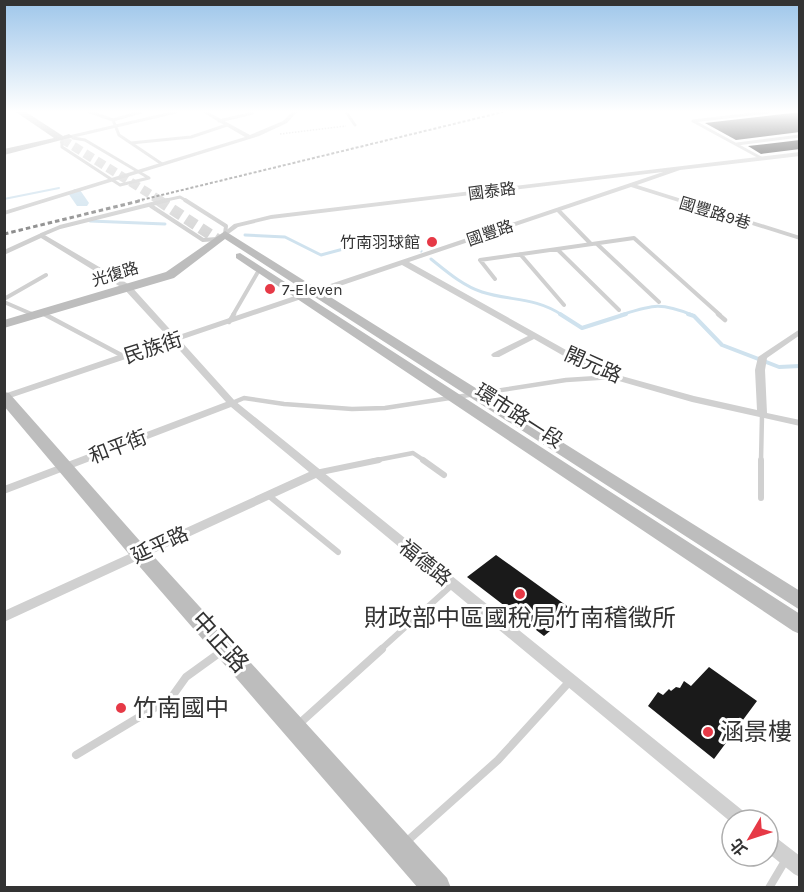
<svg xmlns="http://www.w3.org/2000/svg" width="804" height="892" font-family="Karla,'Noto Sans TC',sans-serif">
<rect width="100%" height="100%" fill="#fff"/>
<g fill="none" stroke-linecap="round" stroke-linejoin="round">
<path stroke="#cfe2ee" stroke-width="2" d="M4,199L59,188"/>
<path stroke="#cfe2ee" stroke-width="3" d="M90,221L165,224
M245,235L285,237L321,255L392,236L421,251
M431,259C446,271 463,286 482,292C510,301 535,297 562,315
M621,315C653,305 660,302 692,315"/>
<path stroke="#cfe2ee" stroke-width="4" d="M560,314L582,328L626,314
M688,314L694,316L722,345L779,367L800,366"/>
<path fill="#cfe2ee" fill-rule="evenodd" d="M75,189L80,190L89,203L87,206H77L68,193Z"/>
</g>
<path fill="#1a1a1a" d="M800,112V132L736,140L705,123Z
M800,140V149L761,154L748,146Z
M496,555L574,611L544,636L467,577Z
M709,667L757,701L714,759L648,706L658,692L663,695L669,689L671,691L676,687L680,688L684,681L691,686Z"/>
<g fill="none" stroke-linecap="round" stroke-linejoin="round">
<path stroke="#d6d6d6" stroke-width="9" stroke-dasharray="9 4.5" stroke-linecap="butt" d="M62,139L161,201"/>
<path stroke="#d6d6d6" stroke-width="11" stroke-dasharray="11 6" stroke-linecap="butt" d="M158,200L217,239"/>
<path stroke="#cdcdcd" stroke-width="1.5" stroke-dasharray="1.5 1.5" stroke-linecap="butt" d="M280,134L346,126"/>
<path stroke="#d0d0d0" stroke-width="3" d="M90,112L113,120L119,135L162,164
M346,112L355,125
M113,120L141,112
M219,121L253,113
M69,137L176,112
M73,138L85,140L149,178
M62,139V147L120,185L149,178
M131,143L191,137L227,125
M737,144L800,136
M761,158L693,121L768,112
M162,201L180,197L187,201"/>
<path stroke="#d0d0d0" stroke-width="4" d="M185,200L226,226L225,234
M151,206L203,240L217,239
M558,210L591,244
M41,235L60,227L168,200
M597,244L659,302
M557,249L619,310
M520,254L564,305
M495,279L480,260L634,238L720,315
M4,299L46,275
M4,302L34,315
M43,313L47,315
M233,315L259,270"/>
<path stroke="#d0d0d0" stroke-width="4.5" d="M31,314L34,315
M44,314L125,357
M718,314L725,320
M229,322L234,314
M232,403L244,398L284,404L352,409L385,408L566,380L613,377
M372,461L413,453L425,461
M761,461L762,415"/>
<path stroke="#d0d0d0" stroke-width="6" d="M423,460L444,475
M316,473L379,460
M268,495L338,552
M761,498V460
M380,650L452,585"/>
<path stroke="#d0d0d0" stroke-width="8" d="M300,723L382,649
M76,755L171,698L186,677L222,651
M405,843L498,760L570,681
M769,888L785,861"/>
<path fill="#d0d0d0" fill-rule="evenodd" d="M202,112H208L250,135L283,121L292,112H297L287,123L259,136L4,215V211L245,137Z
M800,152V156L680,170L637,185L800,236V240L631,187L409,262L575,355L618,375L694,396L757,410L755,370L758,357L800,329V335L767,358L765,370L767,413L800,420V426L692,402L612,379L569,359L534,339L499,357H493L491,355L493,353L528,336L402,265L180,340L235,401L747,814L749,820H732V823L316,478L4,622V611L309,472L231,407L4,494V486L226,402L173,343L4,400V394L169,338L124,289L41,238L4,255V250L39,234H43L130,285L176,336L663,172L271,219L238,227L227,235H223V233L234,224L271,215Z
M768,834L774,836L800,856V877L794,874L768,853Z"/>
<path fill="#bdbdbd" fill-rule="evenodd" d="M16,112H26L63,136L69,134L73,137L4,155V149L54,138Z
M225,231L800,591V610L225,239L174,278L4,328V320L166,272Z
M240,253L800,614V634L793,631L236,258V254Z
M4,392L9,393L147,549L447,878L451,888H418L133,559L4,406Z"/>
<path stroke="#888" stroke-width="2" stroke-dasharray="3 2" stroke-linecap="butt" d="M137,201L503,112"/>
<path stroke="#888" stroke-width="3" stroke-dasharray="4.5 3" stroke-linecap="butt" d="M4,234L143,200"/>
</g>
<linearGradient id="sky" x2="0" y2="1"><stop stop-color="#9ec6ea"/><stop offset="0.47" stop-color="#fff"/><stop offset="1" stop-color="#fff" stop-opacity="0"/></linearGradient>
<rect width="804" height="237" fill="url(#sky)"/>
<g fill="#e63946" stroke="#fff" stroke-width="2">
<circle cx="432" cy="242" r="6"/>
<circle cx="270" cy="289" r="6"/>
<circle cx="520" cy="594" r="6"/>
<circle cx="121" cy="708" r="6"/>
<circle cx="708" cy="732" r="6"/>
</g>
<g text-anchor="middle" dominant-baseline="central" stroke-width="6" stroke-linejoin="round" paint-order="stroke">
<g font-size="16" fill="#333" stroke="#fff">
<text transform="translate(492 191) rotate(-7)">國泰路</text>
<text transform="translate(715 213) rotate(17)">國豐路9巷</text>
<text transform="translate(490 233) rotate(-19)">國豐路</text>
<text transform="translate(115 274) rotate(-17)">光復路</text>
</g>
<g font-size="16" fill="#333" stroke="#fff" text-anchor="end">
<text x="420" y="242">竹南羽球館</text>
<text x="282" y="289" text-anchor="start">7-Eleven</text>
</g>
<g font-size="20" fill="#333" stroke="#fff">
<text transform="translate(153 348) rotate(-18)">民族街</text>
<text transform="translate(593 365) rotate(24)">開元路</text>
<text transform="translate(519 416) rotate(33)">環市路一段</text>
<text transform="translate(118 447) rotate(-21)">和平街</text>
<text transform="translate(160 545) rotate(-25)">延平路</text>
<text transform="translate(425 563) rotate(39)">福德路</text>
</g>
<g font-size="24" fill="#333" stroke="#fff" text-anchor="start">
<text x="520" y="618" text-anchor="middle">財政部中區國稅局竹南稽徵所</text>
<text x="133" y="708">竹南國中</text>
<text x="720" y="732">涵景樓</text>
</g>
<g font-size="24" fill="#333" stroke="#fff">
<text transform="translate(220 642) rotate(48)">中正路</text>
</g>
</g>
<rect width="804" height="892" fill="none" stroke="#333333" stroke-width="12"/>
<g transform="translate(750 838) rotate(231)"><circle r="28" fill="#ffffff" stroke="#adadad" stroke-width="1.5"/>
<path d="M0-4.5L10 22L0 15L-10 22Z" fill="#e63946"/>
<text y="-9" font-size="16" font-weight="bold" text-anchor="middle" fill="#333333">北</text>
</g>
</svg>
